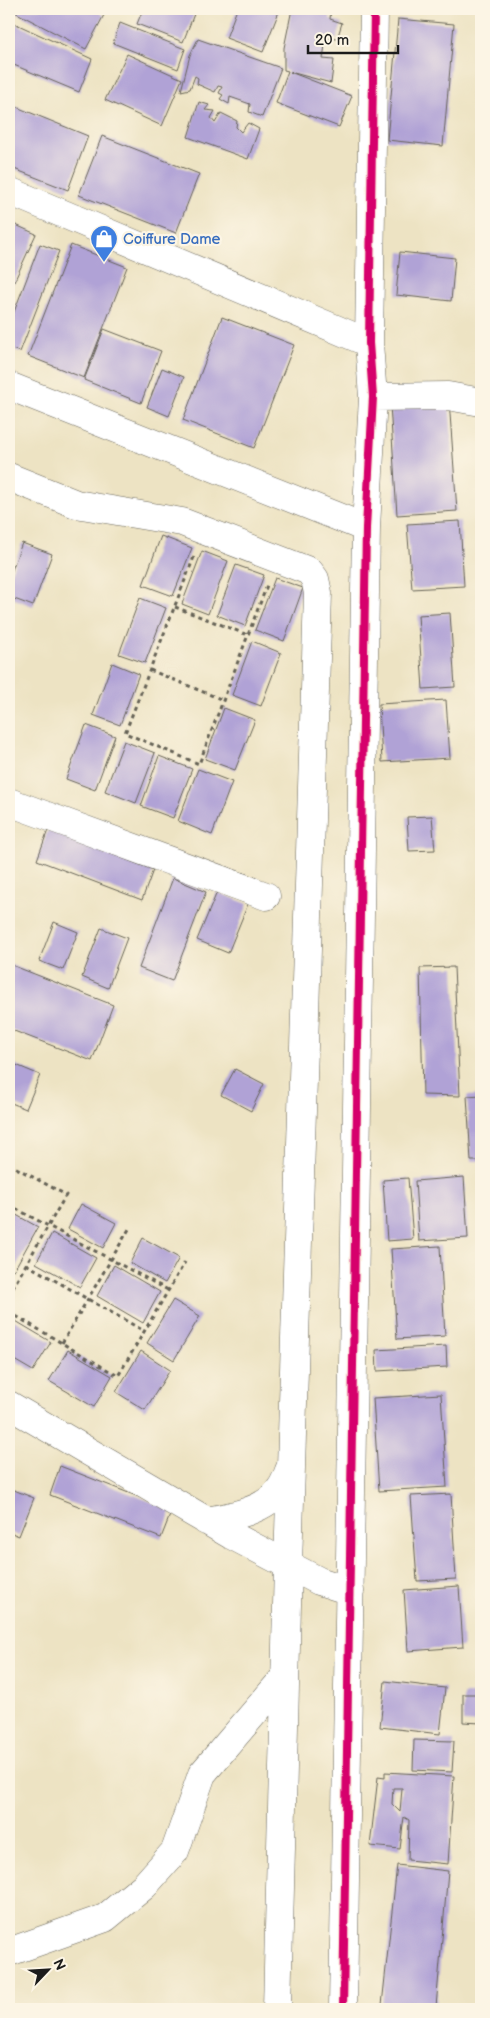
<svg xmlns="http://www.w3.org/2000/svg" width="490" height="2018" font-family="'Balsamiq Sans',sans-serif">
<rect width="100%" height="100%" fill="#fcf5e5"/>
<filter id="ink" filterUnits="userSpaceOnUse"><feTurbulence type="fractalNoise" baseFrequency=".02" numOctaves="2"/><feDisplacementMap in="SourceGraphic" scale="10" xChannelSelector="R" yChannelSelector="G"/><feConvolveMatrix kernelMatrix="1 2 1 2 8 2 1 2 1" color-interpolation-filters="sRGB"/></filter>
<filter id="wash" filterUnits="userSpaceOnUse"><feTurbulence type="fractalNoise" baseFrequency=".0096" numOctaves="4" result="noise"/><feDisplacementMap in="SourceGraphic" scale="20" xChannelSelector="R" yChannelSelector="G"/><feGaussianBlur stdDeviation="1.12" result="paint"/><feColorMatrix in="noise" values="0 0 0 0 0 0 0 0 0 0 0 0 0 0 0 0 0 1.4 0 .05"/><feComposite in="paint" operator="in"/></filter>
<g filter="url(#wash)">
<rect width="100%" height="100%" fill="#ede3c3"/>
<g id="blocks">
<path fill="#b0a2d6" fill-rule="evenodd" d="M9,9H92L104,15L86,49Z
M143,9H196L183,42L137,24Z
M237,9H280L263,52L226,38Z
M292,9H331L330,19L342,23L337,39L326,38L323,59L334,60L331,83L290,72L352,96L339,127L276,103L288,71L284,70V48Z
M398,19L454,24L443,146L387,140Z
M480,19H481V49L477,48Z
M14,23L92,59L79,92L9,63V35Z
M120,23L185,49L178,69L113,43Z
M198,39L281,68L262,117L249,112L250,104L230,97L229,104L220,99L223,95L219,93L222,87L218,86L215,92L197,84L198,78L195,76L190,89L181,91L190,55Z
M127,54L182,79L162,126L105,100Z
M199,102L209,105L205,110L215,111L211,118L215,123L221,113L237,121L236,127L241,132L248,123L259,129L248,159L188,137Z
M9,104L88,136L68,190L9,167Z
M102,136L199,174L176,233L79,195Z
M9,222L36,234L9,293Z
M40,244L59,251L20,352L9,348V325Z
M71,245L127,267L84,378L28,356Z
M400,252L455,258L451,301L396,295Z
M222,317L294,345L254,448L183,420Z
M104,329L161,351L141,403L84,380Z
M162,368L184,377L169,416L147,407Z
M449,400L457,511L397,515L390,404Z
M460,521L464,586L412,589L407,524Z
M161,536L192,548L173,596L143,585Z
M22,543L52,554L33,606L9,597V578Z
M202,551L228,561L208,614L182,604Z
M236,565L264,575L245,626L217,615Z
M275,578L303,588L284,641L255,630Z
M140,598L166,608L145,663L119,654Z
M450,613L455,687L423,689L418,615Z
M252,641L281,653L261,706L232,695Z
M112,663L139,674L120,725L93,715Z
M446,700L450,758L382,762L379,704Z
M224,708L255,720L235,770L205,759Z
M86,725L115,736L95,790L66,779Z
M124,741L155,753L136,803L105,791Z
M159,756L192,769L173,818L141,806Z
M198,769L232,782L212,835L178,821Z
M432,816L435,850L409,851L407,817Z
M48,830L153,870L142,900L37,860Z
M173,878L206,892L172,981L139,968Z
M217,892L248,904L228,953L197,940Z
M54,922L78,932L63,970L39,961Z
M101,928L127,938L108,988L82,977Z
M9,964L113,1005L92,1061L9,1029Z
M454,967L460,1096L423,1095L420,968Z
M9,1062L40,1075L26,1109L9,1102Z
M235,1069L264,1084L251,1111L221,1095Z
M481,1095V1161H471L467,1096Z
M464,1177L468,1238L419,1241L415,1181Z
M408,1178L413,1239L387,1241L383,1180Z
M81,1204L116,1223L103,1248L68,1229Z
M9,1211L38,1227L14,1270L9,1267Z
M52,1233L96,1258L80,1287L36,1263Z
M143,1238L179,1258L165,1283L130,1263Z
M440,1246L445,1336L397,1339L391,1249Z
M114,1265L160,1292L143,1323L97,1296Z
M173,1300L200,1316L174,1360L147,1343Z
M9,1317L51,1342L33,1371L9,1357Z
M446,1346L447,1367L377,1371L376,1350Z
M68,1350L112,1376L94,1407L49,1381Z
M141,1351L170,1370L145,1410L116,1392Z
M441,1394L447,1487L379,1491L373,1398Z
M60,1466L172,1510L161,1538L50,1495Z
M9,1488L34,1498L19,1536L9,1532Z
M451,1494L456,1579L417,1581L411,1496Z
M459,1586L463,1647L408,1651L404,1590Z
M385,1681L445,1688L440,1734L380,1727Z
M463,1694H481V1723L463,1722Z
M414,1740L454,1741L452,1772L413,1770Z
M385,1772L454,1776L448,1864L408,1860L409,1820L404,1817L400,1849L370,1846L378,1777L385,1778ZM393,1788H402L400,1812L392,1804Z
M397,1865L448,1871L436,2007L382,2005Z"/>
</g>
</g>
<g filter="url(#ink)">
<use href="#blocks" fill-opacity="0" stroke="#656256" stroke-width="1"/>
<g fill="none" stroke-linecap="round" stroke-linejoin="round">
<defs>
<path id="minor" d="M9,191L369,343
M9,386L366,528
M373,397L448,396L481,402
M9,477L76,504L182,522L309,571L315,579L318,593L288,1565L277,2009
M9,802L266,896
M9,1405L231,1535L319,1581L350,1591
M206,1521C229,1517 266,1511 280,1489C285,1483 287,1475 290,1468
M9,1952L105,1918L144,1886L175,1851L202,1774L284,1678
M343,2009L366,528L373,397L369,343L374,9"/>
</defs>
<use href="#minor" stroke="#656256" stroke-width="29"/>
<path stroke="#656256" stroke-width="3" stroke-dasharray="4 4" stroke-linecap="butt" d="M194,557L125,733L199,764L267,585
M175,607L248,635
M150,670L223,700
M9,1164L66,1195L9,1294
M9,1205L168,1290
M26,1264L144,1331
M9,1312L118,1376L185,1262
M62,1343L129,1229"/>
<use href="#minor" stroke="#fff" stroke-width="28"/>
<defs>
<path id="cycleway" d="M343,2009L366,528L373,397L369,343L374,9"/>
</defs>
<use href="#cycleway" stroke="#fcf5e5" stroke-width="11"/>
<use href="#cycleway" stroke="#d6006c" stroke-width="8"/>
</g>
</g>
<defs>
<symbol id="shop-pin" viewBox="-11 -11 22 30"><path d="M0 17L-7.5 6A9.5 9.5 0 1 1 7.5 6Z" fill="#3f7fe0" stroke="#fcf5e5"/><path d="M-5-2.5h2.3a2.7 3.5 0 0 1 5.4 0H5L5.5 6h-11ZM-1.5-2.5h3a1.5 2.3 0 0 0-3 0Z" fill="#fff"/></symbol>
</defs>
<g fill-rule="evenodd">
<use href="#shop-pin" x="88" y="223" width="32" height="43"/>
</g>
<g text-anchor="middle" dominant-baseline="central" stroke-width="4.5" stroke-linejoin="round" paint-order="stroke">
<g font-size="15" fill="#366cbe" stroke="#fcf5e5" text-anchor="start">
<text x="123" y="239">Coiffure Dame</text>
</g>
</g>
<rect width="490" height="2018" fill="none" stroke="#fcf5e5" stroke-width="30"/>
<g transform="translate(48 1970) rotate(65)" stroke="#fcf5e5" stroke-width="4" paint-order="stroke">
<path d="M0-4L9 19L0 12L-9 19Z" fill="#1c1c1c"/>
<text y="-8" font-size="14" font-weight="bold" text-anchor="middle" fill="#1c1c1c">N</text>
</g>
<path d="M308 45v8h90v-8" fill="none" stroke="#1c1c1c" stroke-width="2.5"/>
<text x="315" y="45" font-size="15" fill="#1c1c1c" stroke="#fcf5e5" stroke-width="4" paint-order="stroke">20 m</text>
</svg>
